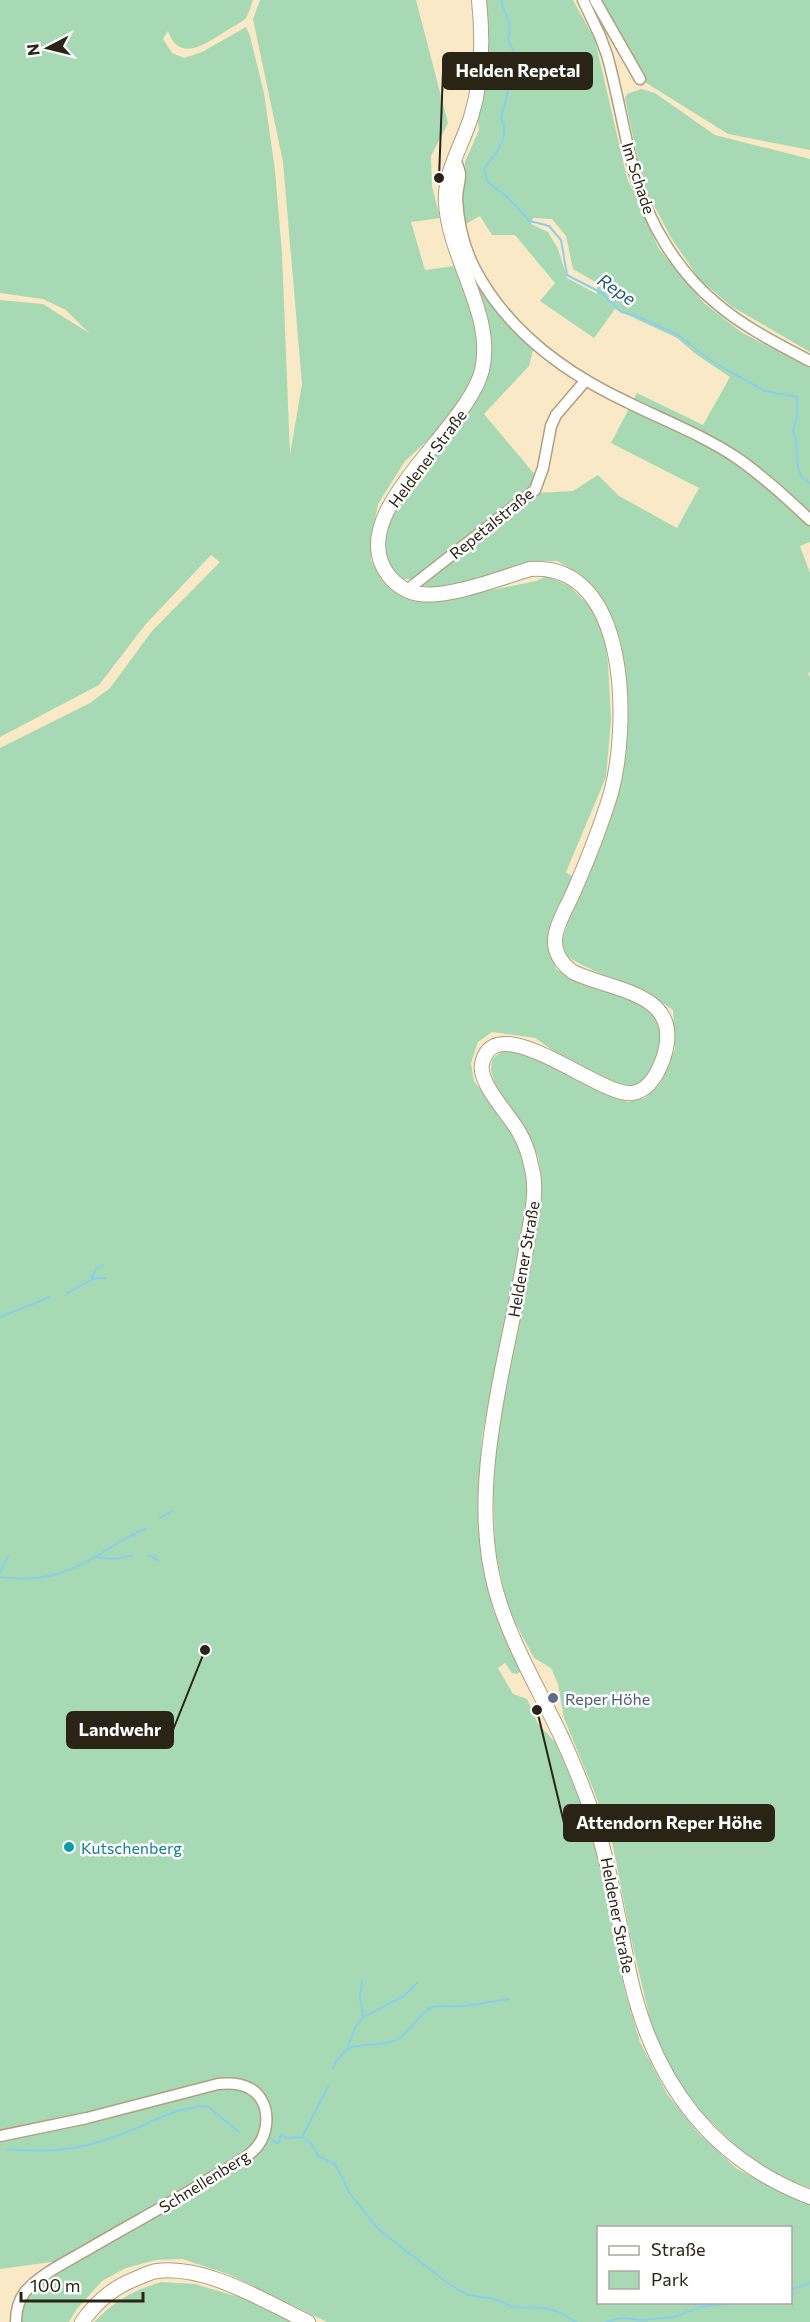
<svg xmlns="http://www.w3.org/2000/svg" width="810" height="2322" font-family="Commissioner,sans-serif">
<rect width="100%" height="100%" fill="#fae9c7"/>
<path fill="#a7dab4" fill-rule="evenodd" d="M0,0H253C251,5 249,13 246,18C241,23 232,27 226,31C207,43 179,64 168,31L163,39L172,53L184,58L202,52L246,27L250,36L264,93L275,170L282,253L290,455L302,384L283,162L253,19L260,0H416L448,123L431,156L432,186L440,218L411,222L425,270L454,266L476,318L478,368L471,387L437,432L405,461L378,504L371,541V560L381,579L399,594L415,601H439L536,581L547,576L569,586L592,608L603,626L608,663L611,720L606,777L566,872L574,878L547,940L556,969L569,978L641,1002L653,1014L660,1028L662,1046L654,1066L641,1083L628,1086L608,1081L575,1066L535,1038L492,1032L478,1042L471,1063L474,1081L511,1129L525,1162L528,1188L520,1247L482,1436L478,1511L484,1567L493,1609L521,1671L517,1674L512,1673L505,1663L498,1668L513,1694L527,1699L538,1724L555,1742L581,1802L596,1851L625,1992L640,2042L667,2094L698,2133L737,2169L785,2194L810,2204V2322H327L228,2274L182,2259L156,2260L126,2268L102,2281L76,2310L69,2322H21C20,2298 44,2282 62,2270L59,2261L0,2269V748L90,703L110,688L152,631L220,562L211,555L145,625L99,685L0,737V300L43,304L89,333L66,310L43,299L0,293ZM598,2228H790V2302H598Z
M486,0H573L595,40L627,178L659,249L704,303L741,332L810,368V542L800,546L810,573V672L808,673L810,678V2188L779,2176L739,2149L703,2114L669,2069L652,2028L631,1938L613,1846L594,1791L564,1718L558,1684L551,1668L534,1658L508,1609L495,1549L493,1480L501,1406L525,1293L542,1183L538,1156L495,1084L491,1070L492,1059L504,1050L520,1049L615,1097L628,1102L645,1098L660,1084L675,1049L673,1010C641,986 600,977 566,956L562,942L571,911L596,856L617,797L624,764L625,672L621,642L613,619L597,590L577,572L557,561H536L453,588L419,586L538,493L573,491L598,475L619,496L677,528L699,488L611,443L637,393L703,425L730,377L697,355L677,338L615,309L594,338L540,301L555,283L515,235H492L480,216L464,225L462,206L465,162L479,130L477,115L486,77L489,37ZM533,218L552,219L566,236L573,269L597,283V294L567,278L558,249L548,232L531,224Z
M600,0H810V150L728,134L640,79Z
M641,89L655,93L715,135L810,159V352L731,306L699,279L670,236L643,184L625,99L627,94Z
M467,268L515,333L533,350L529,366L484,414L536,476L527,491L436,562L411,579H402C364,543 396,505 421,472C434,455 447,438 460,421C466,414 473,407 477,400C481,392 485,382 487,374C498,339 480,301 467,268Z
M161,2282L195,2284L249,2300L294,2322H94C116,2300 132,2291 161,2282Z"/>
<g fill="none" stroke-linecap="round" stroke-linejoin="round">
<path stroke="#8acfee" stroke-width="2" d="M501,0L510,25L508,40L517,58L501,117C511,139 496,152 484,169L487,182L504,194L530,221L549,226L561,240L567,275L602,293L621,312L634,315L678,335L711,361L765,391L797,397V417L793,430L796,441L798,467L802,478L810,483
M91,1279L97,1268L104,1264
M67,1293C80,1288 90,1276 105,1278
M0,1317L50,1297
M160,1518L172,1511
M148,1555L158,1560
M96,1557L111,1559L132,1556
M0,1572L8,1556
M0,1577C38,1582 62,1576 95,1557C112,1547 127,1536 145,1529
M362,1981L360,1998L363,2016
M348,2047L355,2028L363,2017L404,1996L417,1983
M333,2068C348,2034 369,2051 396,2040C412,2033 418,2011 434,2007C443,2005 453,2007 462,2006C478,2005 493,2001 509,1999
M268,2137L278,2144L281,2135L287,2138L302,2137L312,2144L318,2156L335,2164L349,2192L378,2229L449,2284L468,2295L495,2299L513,2307L545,2308L559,2312L576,2322
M302,2137L328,2087
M7,2149C48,2154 91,2148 129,2131C154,2121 178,2107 207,2106L239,2132
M790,2290L810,2283
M606,2322L622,2318L641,2320L674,2317L701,2307L737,2302"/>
<defs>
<path id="minor" d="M583,0L600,36L607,55C618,94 624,135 635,175C649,224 677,271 717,304C744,327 778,344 810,361
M595,0L640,79
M455,158C456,163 460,170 460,175C460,183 457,190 457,198C458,222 464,248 475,269C507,330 565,373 627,402C663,420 703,435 737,458C763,476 787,498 810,520
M407,590L535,490L543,468L551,426L556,415L586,380
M0,2136L87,2118L218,2084C228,2083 240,2083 249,2088C272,2100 271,2135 253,2151C241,2162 225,2170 211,2178C170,2204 127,2226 85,2251C64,2263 41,2274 25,2292C18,2301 16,2311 16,2322"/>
<path id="major" d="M479,0C483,39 483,79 471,117C462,146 444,172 446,203C449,259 495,315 482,370C468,430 340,515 389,576C396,585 408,593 420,594C449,598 501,578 530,569C631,562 629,728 611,793C601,826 588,859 574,891C568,905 559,919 556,933C552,949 560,963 573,972C614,992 686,992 663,1059C658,1073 649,1091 632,1093C601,1098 494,1004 482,1064C478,1084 511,1116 520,1134C525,1143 529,1154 531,1165C538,1189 532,1213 528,1237C521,1285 509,1333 500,1381C487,1449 477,1523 496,1591C510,1641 537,1686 559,1732C572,1759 583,1787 593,1815C611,1869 619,1925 631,1981C655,2083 711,2159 810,2197
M82,2322C96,2302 112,2288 135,2279C142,2276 150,2272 157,2271C207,2265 264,2301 308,2322"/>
</defs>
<use href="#minor" stroke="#b0a080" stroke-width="13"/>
<use href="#major" stroke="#b0a080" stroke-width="16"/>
<use href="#minor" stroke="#fff" stroke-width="10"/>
<use href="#major" stroke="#fff" stroke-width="14"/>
</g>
<circle fill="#5c6f8a" stroke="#fff" stroke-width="2" cx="553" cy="1698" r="6"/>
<circle fill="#0f9aa8" stroke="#fff" stroke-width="2" cx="69" cy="1847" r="6"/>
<g text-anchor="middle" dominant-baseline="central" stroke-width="5" stroke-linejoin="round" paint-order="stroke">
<g font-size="16" fill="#2a2417" stroke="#fff">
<text transform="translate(639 178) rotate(72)">Im Schade</text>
<text transform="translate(427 458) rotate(-53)">Heldener Straße</text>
<text transform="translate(491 523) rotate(-39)">Repetalstraße</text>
<text transform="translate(523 1259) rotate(-80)">Heldener Straße</text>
<text transform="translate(618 1915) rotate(79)">Heldener Straße</text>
<text transform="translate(204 2181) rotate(-32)">Schnellenberg</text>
</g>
<g font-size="16" fill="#4e5e75" stroke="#fff" text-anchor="start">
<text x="565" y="1698">Reper Höhe</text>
</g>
<g font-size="16" fill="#0d838f" stroke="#fff" text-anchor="start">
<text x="81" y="1847">Kutschenberg</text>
</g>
<g font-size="18" font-style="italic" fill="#265c72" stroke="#fff">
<text transform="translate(617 289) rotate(34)">Repe</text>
</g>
</g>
<path fill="none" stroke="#2a2417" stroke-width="2" d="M439 178L443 71M205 1650L173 1730M537 1710L564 1823"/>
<g fill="#2a2417" stroke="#fff" stroke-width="2">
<circle cx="439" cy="178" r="6"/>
<circle cx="205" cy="1650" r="6"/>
<circle cx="537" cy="1710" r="6"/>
</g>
<g fill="#2a2417" stroke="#2a2417" stroke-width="2">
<rect x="443" y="53" width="149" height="36" rx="6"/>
<rect x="67" y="1712" width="106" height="36" rx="6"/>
<rect x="564" y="1805" width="210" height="36" rx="6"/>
</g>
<g font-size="18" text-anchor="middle" font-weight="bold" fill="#fff">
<text x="518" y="77">Helden Repetal</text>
<text x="120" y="1736">Landwehr</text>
<text x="669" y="1829">Attendorn Reper Höhe</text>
</g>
<rect x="597" y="2226" width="195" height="78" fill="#ffffff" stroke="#aaa7a2" stroke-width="1.5"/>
<rect x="609" y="2246" width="30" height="9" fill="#ffffff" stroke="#aaa7a2" stroke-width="1.5"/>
<text x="651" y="2256" font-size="18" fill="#2a2417">Straße</text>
<rect x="609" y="2271" width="30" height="18" fill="#a7dab4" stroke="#aaa7a2" stroke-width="1.5"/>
<text x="651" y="2286" font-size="18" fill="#2a2417">Park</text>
<g transform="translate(48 48) rotate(263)" stroke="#ffffff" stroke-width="4.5" paint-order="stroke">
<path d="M0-4.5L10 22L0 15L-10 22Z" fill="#2a2417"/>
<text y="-9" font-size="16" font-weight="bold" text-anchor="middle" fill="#2a2417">N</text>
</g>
<path d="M21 2292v9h122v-9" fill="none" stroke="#2a2417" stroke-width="3"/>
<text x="30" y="2292" font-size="18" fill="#2a2417" stroke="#ffffff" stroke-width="4.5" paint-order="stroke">100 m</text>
</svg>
